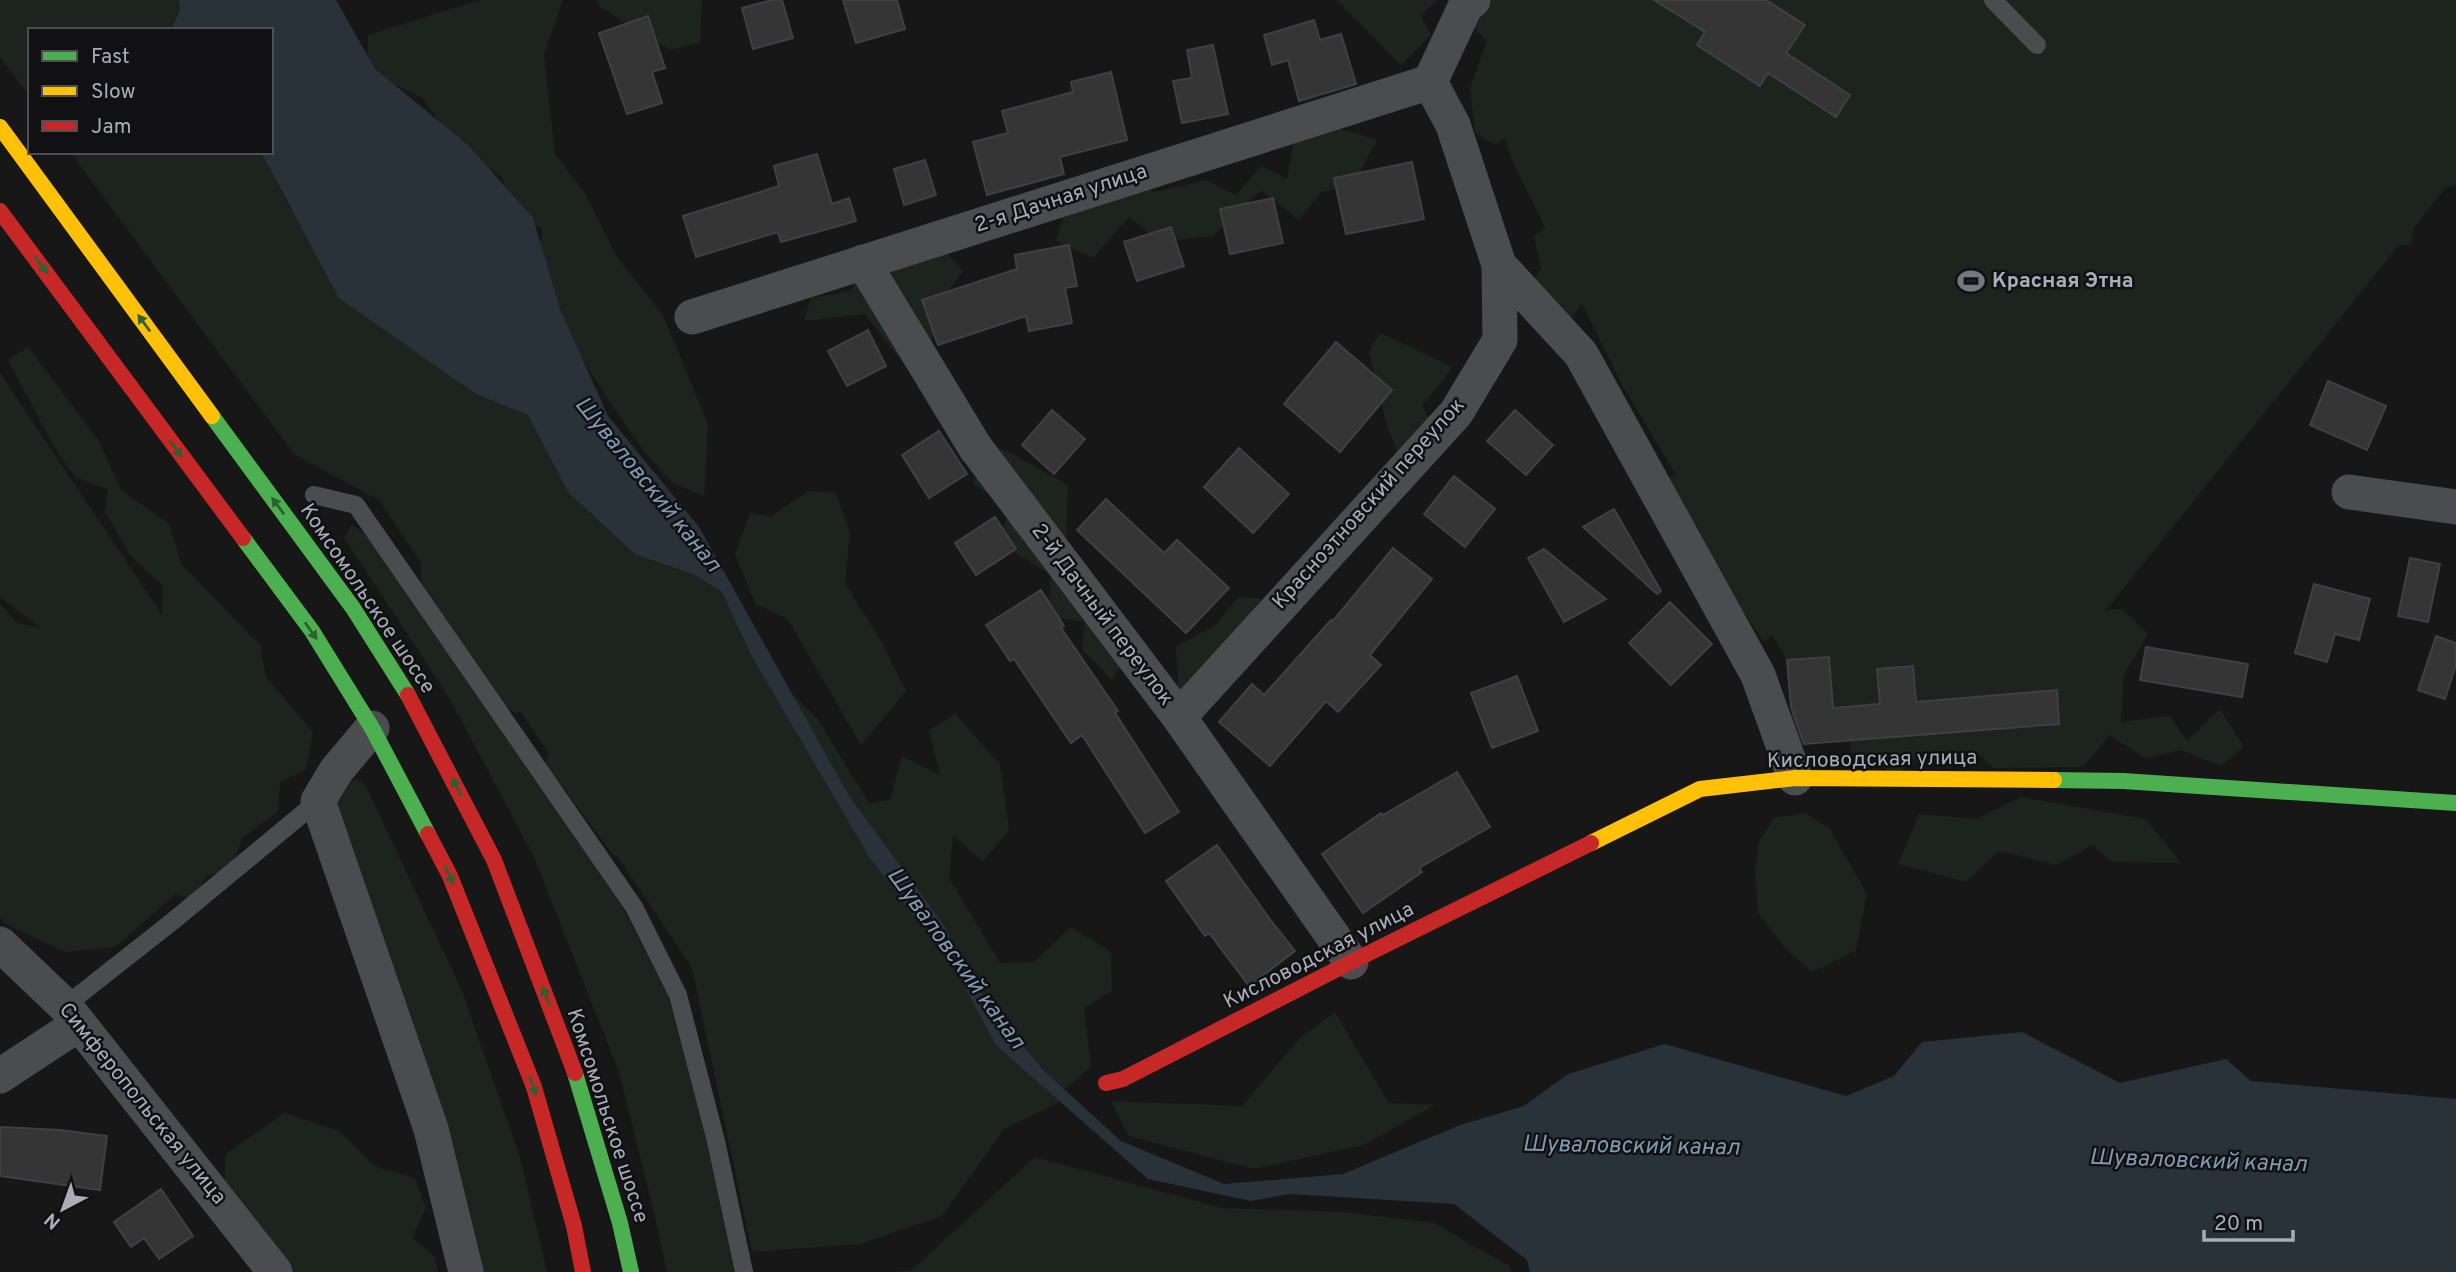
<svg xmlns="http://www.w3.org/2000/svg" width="2456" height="1272" font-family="Overpass,sans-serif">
<rect width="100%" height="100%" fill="#171717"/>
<path fill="#212123" d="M1387,0H1438L1397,36Z"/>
<path fill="#1d241e" d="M0,0H179L180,10L171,30H30V97L0,57Z
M480,0H563L544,54L555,154L586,195L617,257L663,315L708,424L704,496L672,483L644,451L615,410L563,329L538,270L542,229L509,207L502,177L454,142L423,99L367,70L368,35Z
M596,0H702L700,43L670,50L600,7Z
M1337,0H1413L1431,35L1401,65Z
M1450,0H2456V185L2446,187L2413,229L2411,245H2399L2106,610L2122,609L2148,634L2124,675L2121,722L2170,716L2187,741L2220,709L2244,747L2221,766L2181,750L2145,758L2110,735L2083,767L1993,768L1978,753L1950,769L1923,751L1897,774L1851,752L1850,740L1794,745L1787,660L1772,635L1764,642L1745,614L1698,596L1708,551L1697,525L1665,520L1666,478L1676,475L1623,387L1582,303L1571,320L1521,306L1541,268L1534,236L1545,228L1511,158L1505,138L1496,145L1475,133L1470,88L1487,41L1451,5Z
M1327,125L1377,140L1353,185L1321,192L1299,220L1261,190L1213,236L1160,242L1129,217L1093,258L1056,241L1063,218L1086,208L1127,166L1153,192L1207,180L1236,195L1261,166L1287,179L1294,139Z
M70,152H261L291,210L476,394L528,415L568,492L654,561L695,575L722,592L757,666L767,668L819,721L869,803L890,800L902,756L940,775L929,731L955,714L1000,764L1009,830L983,861L953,836L949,878L1000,963L1034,962L1071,927L1111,952L1112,991L1084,1008L1091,1067L1056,1097L1060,1102L1004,1129L942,1216L860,1244L752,1252L692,968L618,857L613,855L545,763L549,754L520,711L516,714L500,703L420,585L421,563L379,500L294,454Z
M932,236L963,271L938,305L929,358L906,367L865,314L803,321L811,298L850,291L871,261Z
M1380,333L1453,367L1422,406L1444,445L1402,463L1387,426L1369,351Z
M28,347L98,440L122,491L169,524L182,565L260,645L266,677L313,732L306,769L280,782L278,812L242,838L232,868L207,876L192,899L176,894L115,947L65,952L4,923L0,918V603L17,623L41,628L0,597V373L162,615L163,586L130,555L105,512L108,490L75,477L56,450L8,360Z
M984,442L1011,453L1068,485L1066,553L1135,641L1112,680L1082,649L1085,622L1047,616L1051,575L997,542L1011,507L973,484Z
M809,491L836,493L850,532L845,583L884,646L906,691L861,745L787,618L756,605L735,554L750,513L771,516Z
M352,525L370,536L622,906L668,995L702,1114L734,1272H667L655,1217L619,1072L534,857L450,699L344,538Z
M1238,597L1260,598L1263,643L1179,693L1176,647L1216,625Z
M355,779L365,784L462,991L520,1157L547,1272H479L336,805L344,785Z
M2021,797L2146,819L2181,863L2112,862L2093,845L2056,865L1999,851L1966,882L1898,864L1919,814L1976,819Z
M1805,813L1829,828L1867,894L1856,950L1812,972L1787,950L1758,913L1755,873L1759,841L1774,818Z
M1335,1012L1389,1103L1435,1105L1364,1145L1254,1169L1129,1136L1111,1101L1242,1106L1299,1039Z
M284,1113L339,1131L374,1166L415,1178L426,1208L412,1238L435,1257L438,1272H286L223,1196L226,1154Z
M1035,1157L1222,1208L1344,1212L1434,1223L1509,1266L1511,1272H892L912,1270Z"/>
<path fill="#2a3239" d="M179,0H336L375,69L469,146L533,218L560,309L608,416L699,527L849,796L943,924L986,1001L1044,1071L1121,1141L1224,1184L1343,1174L1460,1125L1524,1106L1568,1074L1665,1044L1846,1096L1894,1076L1922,1042L2022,1032L2120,1083L2226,1059L2251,1081L2456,1099V1272H1530L1527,1260L1454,1204L1290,1194L1251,1201L1148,1179L996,1045L955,969L870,858L751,655L722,592L695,575L635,554L568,492L528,415L476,394L339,298L261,152H271V30H171L180,10Z"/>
<path fill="#353536" stroke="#3f4043" stroke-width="2" d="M772,0H782L793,38L753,49L742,8Z
M843,0H897L905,29L856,43Z
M1654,0H1766L1805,25L1786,53L1850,95L1836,117L1768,73L1760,86L1697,45L1705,32Z
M648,16L665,68L652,72L662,103L627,114L599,33Z
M1314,20L1320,40L1341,34L1356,84L1299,101L1288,60L1272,65L1264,35Z
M1213,45L1228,114L1182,123L1173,81L1192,78L1187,50Z
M1111,72L1127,140L1060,157L1064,174L987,195L973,142L1008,133L1002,111L1073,92L1071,82Z
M817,154L832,204L849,198L856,221L781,242L778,232L696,257L683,216L779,186L774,166Z
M925,160L936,195L904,205L894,169Z
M1412,162L1424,219L1346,234L1334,178Z
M1273,198L1283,243L1230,254L1220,209Z
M1171,227L1184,266L1137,281L1124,242Z
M1069,245L1077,286L1065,288L1072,323L1029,331L1026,316L938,345L922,300L1017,269L1015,255Z
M868,330L886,366L847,386L828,351Z
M1336,342L1392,390L1340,452L1284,404Z
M2328,381L2386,406L2367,450L2310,425Z
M1052,410L1085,439L1054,474L1022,445Z
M1515,410L1553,445L1526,475L1487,441Z
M939,431L967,474L929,498L902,455Z
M1239,448L1289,494L1253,533L1204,487Z
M1454,476L1495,509L1465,547L1424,514Z
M1106,499L1164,553L1177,540L1229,588L1186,633L1077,530Z
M1614,509L1661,591L1657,594L1583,527Z
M995,517L1016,549L976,575L955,543Z
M1393,548L1432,579L1370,655L1381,665L1338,712L1326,701L1270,766L1219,722L1252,684L1264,695L1331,620L1333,621Z
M1544,549L1606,599L1564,622L1528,558Z
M2410,558L2440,564L2428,622L2398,616Z
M2314,584L2370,599L2359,640L2335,634L2327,662L2295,653Z
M1041,590L1064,626L1061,628L1118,711L1115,713L1179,812L1145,833L1082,735L1071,743L1014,659L1010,661L986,625Z
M1670,602L1712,644L1671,685L1629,643Z
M2436,636L2456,643V665L2445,699L2418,690Z
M2146,647L2248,664L2242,697L2140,680Z
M1829,657L1833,708L1880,704L1877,669L1913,666L1916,702L2057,690L2059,724L1804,744L1791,707L1787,660Z
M1517,676L1538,731L1492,748L1471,693Z
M1457,772L1490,827L1419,868L1422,872L1363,913L1322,854L1381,813L1383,815Z
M1217,845L1269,918L1295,951L1249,986L1209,933L1205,936L1166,881Z
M0,1127L60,1130L107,1136L100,1190L0,1176Z
M161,1189L193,1236L159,1259L144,1238L131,1247L114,1222Z"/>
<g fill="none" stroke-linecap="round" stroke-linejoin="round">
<path stroke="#4b4c50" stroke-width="18" d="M1993,0L2037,45
M314,495L356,505L634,907L678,995L716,1141L744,1272
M65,1006L173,921L318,801"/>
<path stroke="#4b4c50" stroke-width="35" d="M1430,82L1453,125L1499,265L1581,354L1758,675L1795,778
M1430,82L1465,7L1473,0
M863,262L975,447L1179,717L1351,962
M692,317L1430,82
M2349,492L2456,507
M1179,717L1456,413L1500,340L1499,265
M372,728L336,771L318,801L431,1129L466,1272
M0,944L65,1006L275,1272
M0,1076L79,1024"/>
<path stroke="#4caf50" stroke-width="16" d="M212,416L353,608L408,695
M243,538L312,631L372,728L428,834
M2054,780L2123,781L2456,803
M575,1073L620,1223L631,1272"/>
<path stroke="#ffc107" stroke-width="16" d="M0,127L212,416
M1591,843L1700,789L1795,778L2054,780"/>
<path stroke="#c62828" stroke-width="16" d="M0,211L243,538
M408,695L494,860L575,1073
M428,834L450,876L534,1087L574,1226L583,1272
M1106,1083L1123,1079L1351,962L1591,843"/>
</g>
<defs><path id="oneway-solid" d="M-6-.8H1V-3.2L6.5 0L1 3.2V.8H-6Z" transform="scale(1.75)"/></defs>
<g fill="#2e6032">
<use href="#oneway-solid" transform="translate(41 265) rotate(54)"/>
<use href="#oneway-solid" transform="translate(144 323) rotate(-126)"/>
<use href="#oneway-solid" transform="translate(176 449) rotate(54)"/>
<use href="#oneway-solid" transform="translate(278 506) rotate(-126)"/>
<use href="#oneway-solid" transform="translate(311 631) rotate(55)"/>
<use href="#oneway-solid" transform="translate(457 787) rotate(-117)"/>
<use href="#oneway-solid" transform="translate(449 875) rotate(65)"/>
<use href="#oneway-solid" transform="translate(546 996) rotate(-111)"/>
<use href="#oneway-solid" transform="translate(533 1086) rotate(71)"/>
</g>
<defs>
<symbol id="stadium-bare" viewBox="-9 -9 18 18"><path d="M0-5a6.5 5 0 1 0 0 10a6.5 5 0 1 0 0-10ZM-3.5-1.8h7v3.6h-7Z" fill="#757880" stroke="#111113" stroke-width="2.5" paint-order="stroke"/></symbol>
</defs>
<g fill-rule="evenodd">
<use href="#stadium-bare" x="1952" y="262" width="38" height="38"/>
</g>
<g text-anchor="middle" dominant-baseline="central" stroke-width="5" stroke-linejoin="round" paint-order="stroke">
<g font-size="21" fill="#a8adb8" stroke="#111113">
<text transform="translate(1061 199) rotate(-18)">2-я Дачная улица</text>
<text transform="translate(1369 504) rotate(-48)">Красноэтновский переулок</text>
<text transform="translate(367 599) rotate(56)">Комсомольское шоссе</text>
<text transform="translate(1102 615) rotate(53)">2-й Дачный переулок</text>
<text transform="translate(1872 760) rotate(-1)">Кисловодская улица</text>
<text transform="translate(1319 956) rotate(-27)">Кисловодская улица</text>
<text transform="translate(142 1104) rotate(51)">Симферопольская улица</text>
<text transform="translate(607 1116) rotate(72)">Комсомольское шоссе</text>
</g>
<g font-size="21" font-weight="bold" fill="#a8adb8" stroke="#111113" text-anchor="start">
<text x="1992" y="281">Красная Этна</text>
</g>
<g font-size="23" font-style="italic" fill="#7f9bb3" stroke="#111113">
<text transform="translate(647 485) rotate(51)">Шуваловский канал</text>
<text transform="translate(955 959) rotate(54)">Шуваловский канал</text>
<text transform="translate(1631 1147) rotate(1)">Шуваловский канал</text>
<text transform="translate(2198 1162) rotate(2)">Шуваловский канал</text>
</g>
</g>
<rect x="28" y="28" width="245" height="126" fill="#111113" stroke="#4d4f55" stroke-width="2"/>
<rect x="42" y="51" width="35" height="10" fill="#4caf50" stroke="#4d4f55" stroke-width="2"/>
<text x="91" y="63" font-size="21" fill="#a8adb8">Fast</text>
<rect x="42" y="86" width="35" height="10" fill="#ffc107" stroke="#4d4f55" stroke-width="2"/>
<text x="91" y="98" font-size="21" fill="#a8adb8">Slow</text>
<rect x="42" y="121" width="35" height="10" fill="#c62828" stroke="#4d4f55" stroke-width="2"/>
<text x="91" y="133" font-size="21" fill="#a8adb8">Jam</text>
<g transform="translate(63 1209) rotate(221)" stroke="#111113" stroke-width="5" paint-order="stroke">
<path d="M0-5L12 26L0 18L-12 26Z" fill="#a8adb8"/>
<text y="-10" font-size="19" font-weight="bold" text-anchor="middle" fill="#a8adb8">N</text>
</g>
<path d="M2204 1230v10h89v-10" fill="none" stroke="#a8adb8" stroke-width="3.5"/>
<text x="2214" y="1230" font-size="21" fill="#a8adb8" stroke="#111113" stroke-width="5" paint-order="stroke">20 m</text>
</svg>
